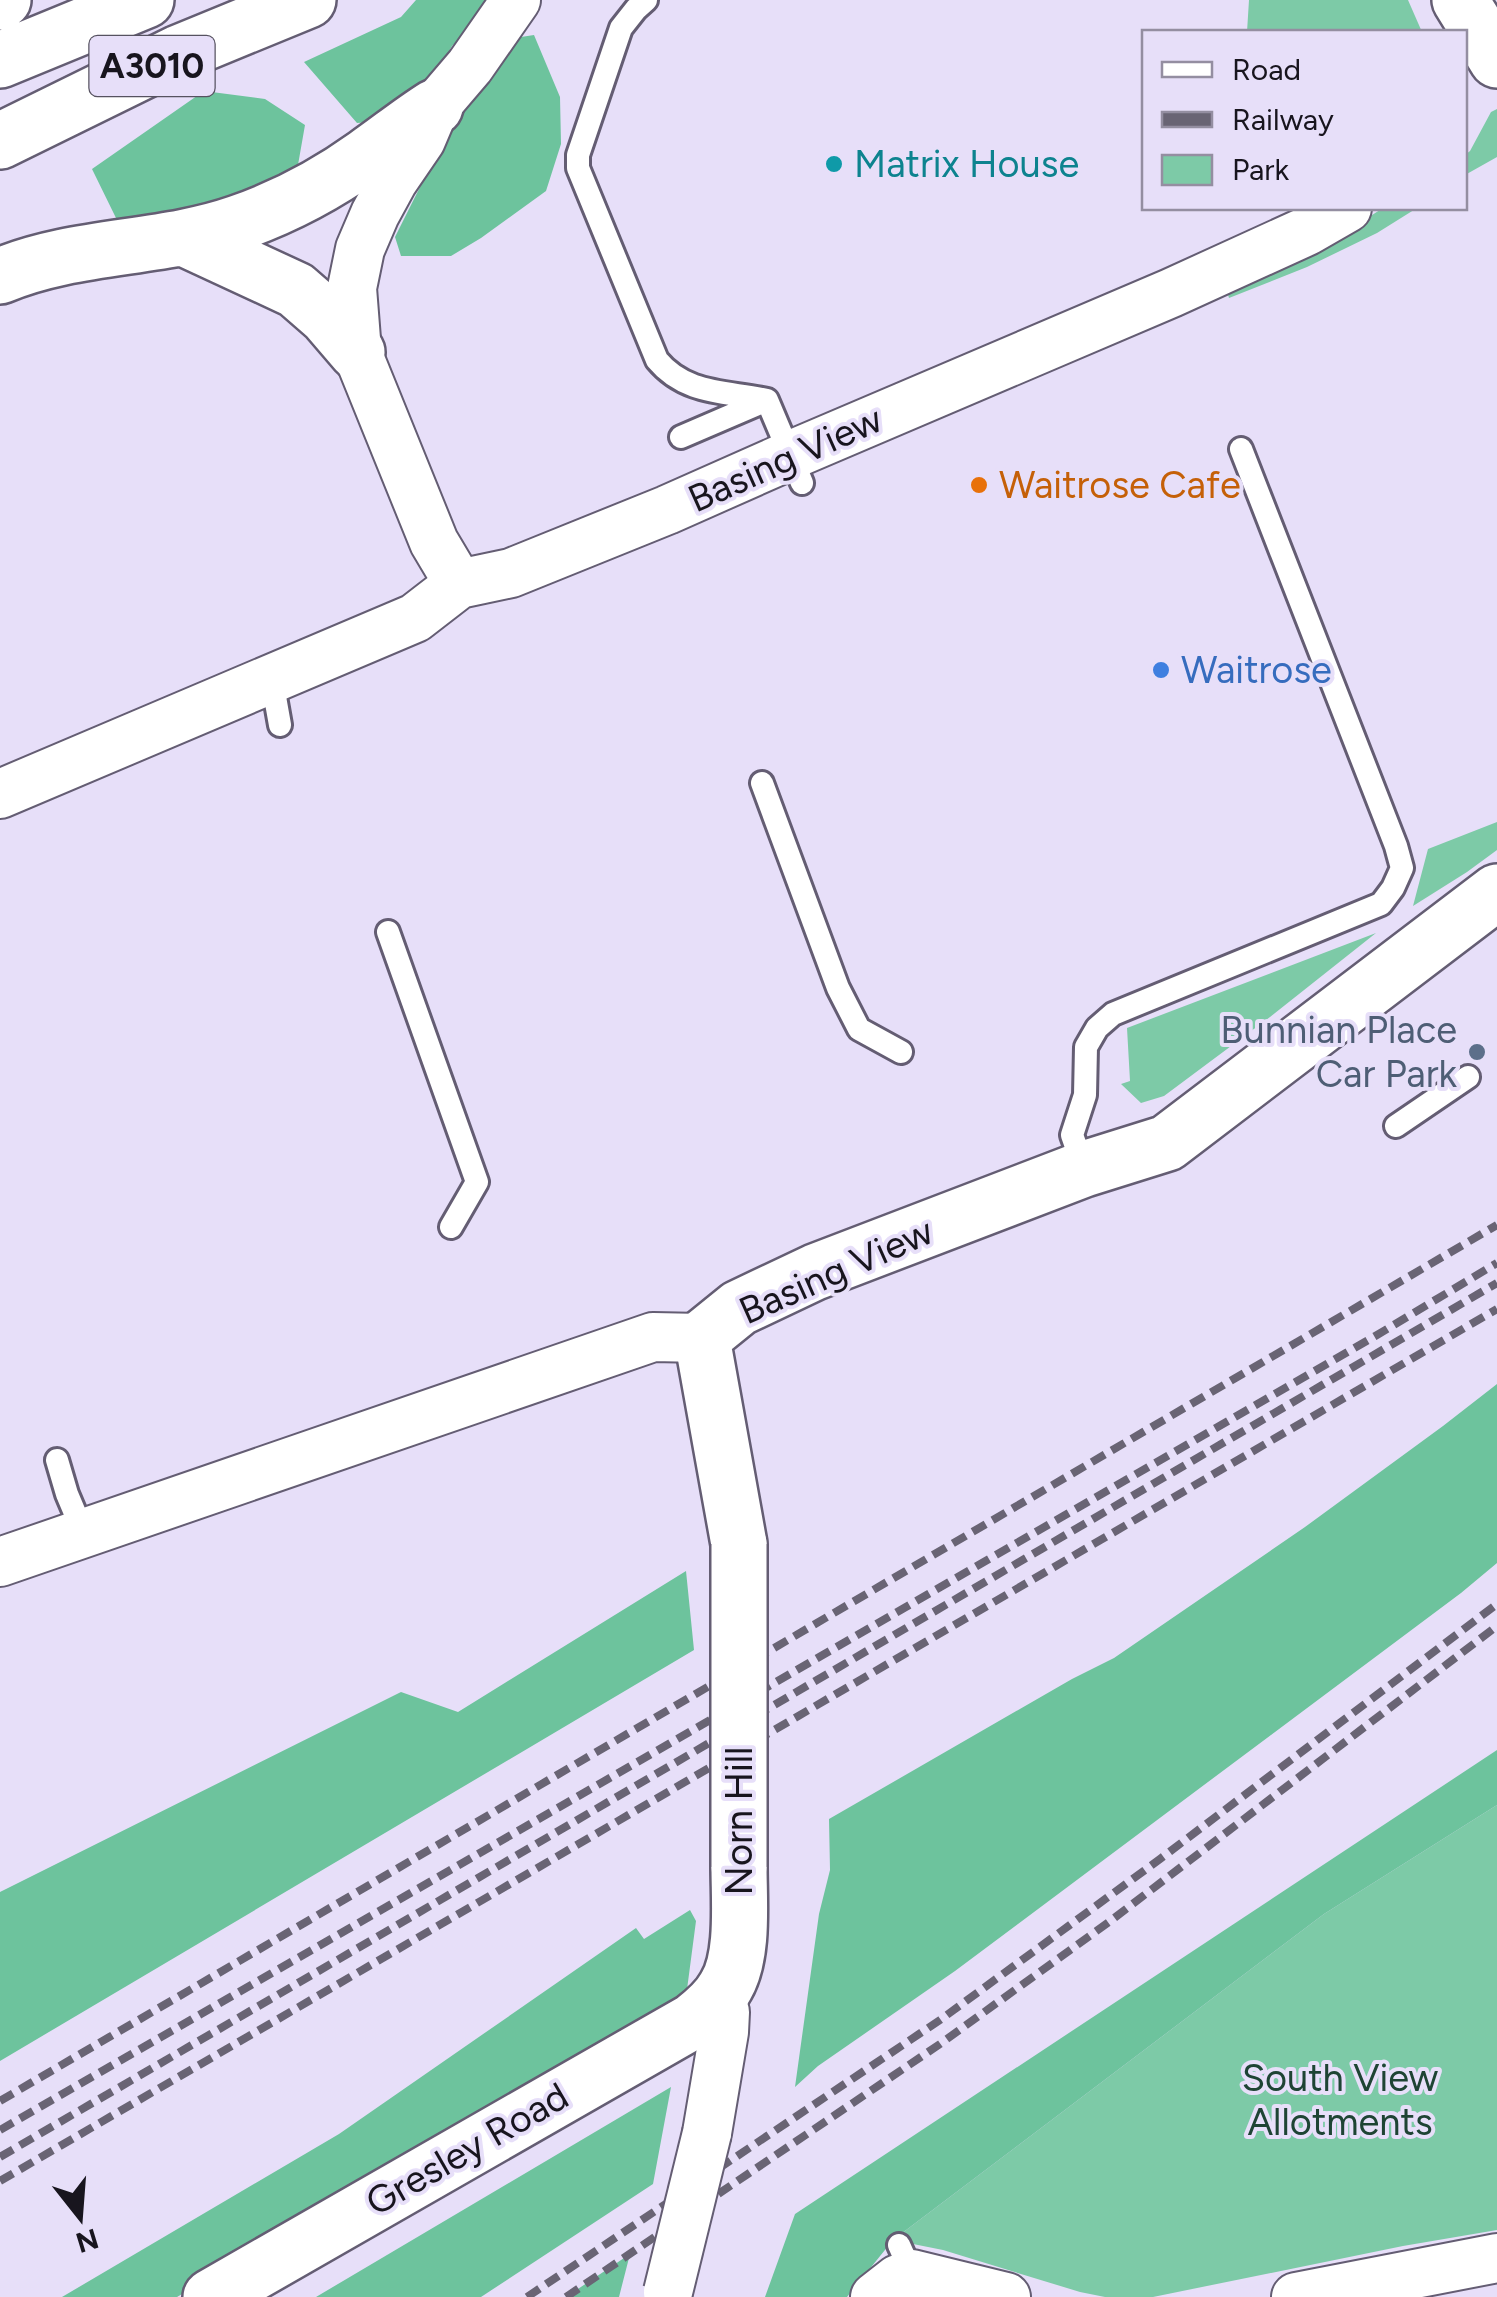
<svg xmlns="http://www.w3.org/2000/svg" width="1497" height="2297" font-family="Figtree,sans-serif">
<rect width="100%" height="100%" fill="#e7dff9"/>
<path fill="#7dcaa7" d="M1249,0H1408L1422,32H1247Z
M1497,109V157L1465,175V155L1470,151L1491,112Z
M1383,208H1417L1377,233L1307,267L1229,298L1227,291L1347,231Z
M1497,822V850L1467,872L1413,906L1428,849Z
M1376,933L1270,1017L1164,1096L1141,1103L1121,1084L1130,1081L1127,1028Z
M1497,1805V2230L1403,2246L1153,2297H1105L1080,2292L943,2250L893,2240L1324,1914Z"/>
<path fill="#6dc39d" d="M416,0H502L501,4L452,46L410,119L357,123L304,62L401,17Z
M534,35L560,97L561,144L546,191L481,238L451,256H401L395,237L460,107L502,40Z
M204,91L265,99L305,125L295,182L258,215L116,218L92,169Z
M1497,1384V1563L1461,1593L955,1971L818,2066L795,2087L819,1914L830,1870L829,1819L1072,1679L1114,1658L1305,1527L1443,1426Z
M686,1571L694,1650L0,2061V1892L401,1692L458,1712Z
M1497,1750V1805L1324,1914L893,2240L847,2297H765L795,2214Z
M690,1910L696,1921L686,1997L643,2025L177,2297H62L339,2134L636,1928L644,1939Z
M671,2087L653,2184L481,2297H316Z
M630,2254L619,2297H566Z"/>
<g fill="none" stroke-linecap="round" stroke-linejoin="round">
<defs>
<path id="service" d="M646,0L636,9L621,28L578,155V168L657,360C686,395 726,391 767,400
M767,400L802,483
M681,437L767,400
M272,680L280,725
M762,783L838,988L859,1029L901,1052
M388,932L477,1182L451,1227
M1396,1126L1468,1077
M1084,1169L1072,1135L1085,1095L1086,1047L1097,1028L1113,1014L1381,904L1393,888L1402,868L1396,846L1241,449
M57,1460L67,1494L83,1532
M899,2245L912,2274"/>
<path id="minor" d="M459,584L434,542L357,352L352,288L360,249L375,214L393,181L421,140L435,107L470,66L516,0
M0,794L415,618L459,584L511,573L667,510L791,455L1171,293L1307,231L1347,208
M0,1562L653,1337L702,1338
M707,2133L724,2032L725,2012L719,1997
M875,2297L898,2279L912,2274L1006,2297
M1296,2297L1497,2258"/>
<path id="tertiary" d="M1460,0L1497,60
M739,1544L702,1338L739,1308L815,1272L1084,1169L1167,1143L1497,892
M211,2297L693,2021C706,2011 718,2001 726,1986C744,1956 739,1902 739,1867"/>
<path id="primary" d="M0,2L3,0
M0,60L146,0
M0,141L179,53L308,0
M184,238L296,290L327,317L357,352
M0,276C76,244 161,250 238,223C284,207 327,184 366,156C389,140 411,122 435,107"/>
</defs>
<use href="#service" stroke="#645d73" stroke-width="28"/>
<use href="#minor" stroke="#645d73" stroke-width="52"/>
<use href="#tertiary" stroke="#645d73" stroke-width="60"/>
<use href="#primary" stroke="#645d73" stroke-width="60"/>
<use href="#service" stroke="#fff" stroke-width="22"/>
<use href="#minor" stroke="#fff" stroke-width="48"/>
<use href="#tertiary" stroke="#fff" stroke-width="55"/>
<use href="#primary" stroke="#fff" stroke-width="55"/>
<path stroke="#696474" stroke-width="8" stroke-dasharray="15 8" stroke-linecap="butt" d="M0,2101L1497,1225
M0,2130L1377,1335L1497,1263
M0,2157L1497,1283
M0,2181L1497,1309
M527,2297L940,2020L1160,1859L1497,1604
M566,2297L940,2044L1109,1922L1497,1626"/>
<defs>
<path id="minor-bridge" d="M668,2292L707,2133"/>
<path id="tertiary-bridge" d="M739,1867V1544"/>
</defs>
<use href="#minor-bridge" stroke="#645d73" stroke-width="52" stroke-linecap="butt"/>
<use href="#tertiary-bridge" stroke="#645d73" stroke-width="60" stroke-linecap="butt"/>
<use href="#minor-bridge" stroke="#fff" stroke-width="48"/>
<use href="#tertiary-bridge" stroke="#fff" stroke-width="55"/>
</g>
<circle fill="#0f9aa8" stroke="#e7dff9" stroke-width="4" cx="834" cy="164" r="10"/>
<circle fill="#e8710a" stroke="#e7dff9" stroke-width="4" cx="979" cy="485" r="10"/>
<circle fill="#3f7fe0" stroke="#e7dff9" stroke-width="4" cx="1161" cy="670" r="10"/>
<circle fill="#5c6f8a" stroke="#e7dff9" stroke-width="4" cx="1477" cy="1052" r="10"/>
<g text-anchor="middle" dominant-baseline="central" stroke-width="8" stroke-linejoin="round" paint-order="stroke">
<rect fill="#e7dff9" stroke="#565260" stroke-width="2.5" x="89.5" y="36" width="125" height="60" rx="8"/>
<g font-size="35" font-weight="bold" fill="#18151e">
<text x="152" y="66">A3010</text>
</g>
<g font-size="38" fill="#0d838f" stroke="#e7dff9" text-anchor="start">
<text x="854" y="164">Matrix House</text>
</g>
<g font-size="38" fill="#18151e" stroke="#e7dff9">
<text transform="translate(785 459) rotate(-24)">Basing View</text>
<text transform="translate(836 1271) rotate(-24)">Basing View</text>
<text transform="translate(739 1821) rotate(-90)">Norn Hill</text>
<text transform="translate(467 2149) rotate(-30)">Gresley Road</text>
</g>
<g font-size="38" fill="#c56008" stroke="#e7dff9" text-anchor="start">
<text x="999" y="485">Waitrose Cafe</text>
</g>
<g font-size="38" fill="#366cbe" stroke="#e7dff9" text-anchor="start">
<text x="1181" y="670">Waitrose</text>
</g>
<g font-size="38" fill="#4e5e75" stroke="#e7dff9" text-anchor="end">
<text x="1457" y="1030">Bunnian Place<tspan x="1457" dy="44">Car Park</tspan></text>
</g>
<g font-size="38" fill="#1e4434" stroke="#e7dff9">
<text x="1340" y="2078">South View<tspan x="1340" dy="44">Allotments</tspan></text>
</g>
</g>
<rect x="1142" y="30" width="325" height="180" fill="#e7dff9" stroke="#948ea1" stroke-width="2.5"/>
<rect x="1162" y="62" width="50" height="15" fill="#ffffff" stroke="#948ea1" stroke-width="2.5"/>
<text x="1232" y="80" font-size="30" fill="#18151e">Road</text>
<rect x="1162" y="112" width="50" height="15" fill="#696474" stroke="#948ea1" stroke-width="2.5"/>
<text x="1232" y="130" font-size="30" fill="#18151e">Railway</text>
<rect x="1162" y="155" width="50" height="30" fill="#7dcaa7" stroke="#948ea1" stroke-width="2.5"/>
<text x="1232" y="180" font-size="30" fill="#18151e">Park</text>
<g transform="translate(80 2217) rotate(163)" stroke="#e7dff9" stroke-width="8" paint-order="stroke">
<path d="M0-8L18 38L0 25L-18 38Z" fill="#18151e"/>
<text y="-15" font-size="28" font-weight="bold" text-anchor="middle" fill="#18151e">N</text>
</g>
</svg>
